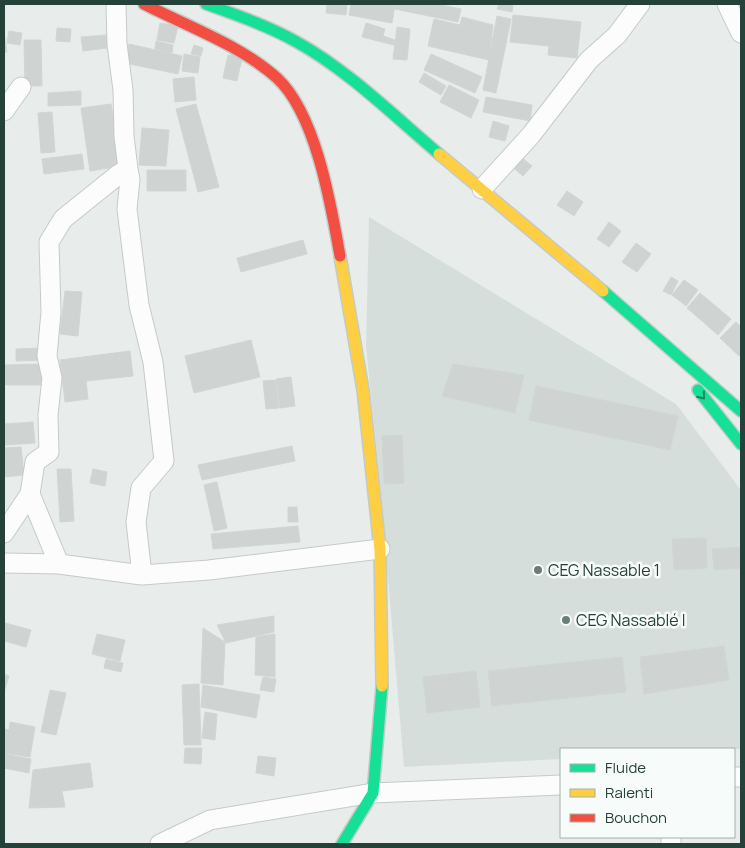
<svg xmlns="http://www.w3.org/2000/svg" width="745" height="848" font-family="Manrope,sans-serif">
<rect width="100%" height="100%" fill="#e8edeb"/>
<path fill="#d6dedb" d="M369,217L676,404L741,490V749H561V759L404,767L380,484L366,347Z"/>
<path fill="#cfd4d2" stroke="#d1d6d4" d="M327,4H347L346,15L326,13Z
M351,4H395L392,23L349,15Z
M396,4H436L461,9L458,22L395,9Z
M499,4H513L512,12L497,9Z
M513,15L581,22L577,58L548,55L549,46L510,42Z
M497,16L511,19L496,93L483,90Z
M462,17L493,25L489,60L428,46L434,19L460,25Z
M160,23L178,26L174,43L157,40Z
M366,23L385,29L383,36L395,40L394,45L362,37Z
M397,27L410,29L407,60L393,59Z
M57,28L71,29L70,42L56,41Z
M9,31L22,33L20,45L7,43Z
M4,32L7,52L4,53Z
M106,35L107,48L83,51L81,37Z
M24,40H41L42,86H25Z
M156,41L173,45L172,53L155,49Z
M129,44L182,56L178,74L125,63Z
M194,45L203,48L201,56L191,54Z
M184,54L200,57L198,73L182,71Z
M431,54L482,77L475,93L424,70Z
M228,55L242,58L237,81L223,78Z
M424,73L446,86L441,95L419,82Z
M194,77L196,100L175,102L173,79Z
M449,85L479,100L471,118L440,102Z
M81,91V105L48,106V93Z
M486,97L532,105L530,121L483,112Z
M111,104L121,166L90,171L81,108Z
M196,104L219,187L198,192L176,109Z
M52,112L55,152L41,153L38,113Z
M493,121L509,126L505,141L489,137Z
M142,128L169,130L166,166L139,165Z
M82,154L84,169L44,174L42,159Z
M519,155L532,166L523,176L511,166Z
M147,170H186V191H147Z
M567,191L583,202L574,216L557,205Z
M609,222L621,231L609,247L597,239Z
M303,240L307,254L241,272L237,258Z
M636,243L651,254L637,272L622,262Z
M671,277L678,281L671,295L663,291Z
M684,280L698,290L686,306L672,295Z
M65,291L82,292L78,336L60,334Z
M700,293L731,319L718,335L687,308Z
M736,322L741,327V354L739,356L720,338Z
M251,340L260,377L194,393L185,356Z
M43,348V360L16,361V349Z
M130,351L133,376L86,381L88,399L65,402L60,360Z
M42,364V385H4V365Z
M453,364L524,375L515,413L442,396Z
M291,377L295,406L280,408L276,379Z
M275,380L279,408L266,409L263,381Z
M536,386L678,416L670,450L529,420Z
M33,422L35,443L4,445V424Z
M402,435L404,483L384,484L382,436Z
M292,446L295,461L202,480L198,465Z
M21,447L24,475L4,477V448Z
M57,469H71L74,521L60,522Z
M93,469L107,472L105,486L90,483Z
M217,482L227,528L214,531L204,485Z
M288,507H297L298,522H288Z
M298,526L300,542L213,549L211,534Z
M706,538L707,568L674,570L672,539Z
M741,547V568L714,570L712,549Z
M274,616V632L226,643L217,625Z
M5,623L31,630L26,647L4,641Z
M203,628L225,642L223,685L201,683Z
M97,634L125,640L120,661L92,654Z
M275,634V677L255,675L256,637Z
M724,646L729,680L644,694L640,657Z
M622,657L626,692L492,706L488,671Z
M106,659L123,663L121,672L104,668Z
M476,671L480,707L427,713L423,677Z
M4,674L9,676L4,692Z
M263,677L276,679L274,692L260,690Z
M199,684L201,745H184L182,685Z
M203,685L260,695L256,718L201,707Z
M50,690L66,693L56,735L41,732Z
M205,712L217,714L215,740L202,738Z
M10,722L35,727L30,757L4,753V729L9,730Z
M185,748H202L201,764L184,763Z
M4,754L31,759L29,773L4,768Z
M258,756L276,758L274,776L256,773Z
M90,763L93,787L62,791L65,807L29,808L33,770Z"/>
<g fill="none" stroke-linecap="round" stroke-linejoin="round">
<defs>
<path id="street" d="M727,4L741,33
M4,111L21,87
M128,169L130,179L127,209L139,305L153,362L164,461L141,488L136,522L142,575
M482,189L531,135L589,60L617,35L640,4
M4,533L30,494
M4,563L59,564L142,575L209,570L380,549
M59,564L30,494L35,462L49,452L48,415L52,378L47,356L51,312L49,242L63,219L119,174L128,169L124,136L123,90L117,44L116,4
M734,777H741
M160,844L210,820L373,793L561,785
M671,844V837"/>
<path id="fast" d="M206,4C236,15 266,25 295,41C348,70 393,115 439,154
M603,291L741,411
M698,390L741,444
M342,844L373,793L382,686"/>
<path id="slow" d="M439,154L603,291
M340,256L363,390L380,549L382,686"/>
<path id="jam" d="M144,4C187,26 242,46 277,78C316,114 331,205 340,256"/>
</defs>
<use href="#street" stroke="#c5cac8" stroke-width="21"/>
<use href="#fast" stroke="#c3cbc8" stroke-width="14"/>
<use href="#slow" stroke="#c3cbc8" stroke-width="14"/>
<use href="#jam" stroke="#c3cbc8" stroke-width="14"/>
<use href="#street" stroke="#fcfcfc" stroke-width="19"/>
<use href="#fast" stroke="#16e098" stroke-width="11"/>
<use href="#slow" stroke="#ffcf43" stroke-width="11"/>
<use href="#jam" stroke="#f24e42" stroke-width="11"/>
</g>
<defs><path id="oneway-chevron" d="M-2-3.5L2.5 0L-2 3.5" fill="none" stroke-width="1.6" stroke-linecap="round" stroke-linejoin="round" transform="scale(1.25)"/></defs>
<use stroke="#1e8160" href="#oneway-chevron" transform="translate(702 396) rotate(51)"/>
<g fill="#697e78" stroke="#f7fbf9" stroke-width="2">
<circle cx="538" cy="570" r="5"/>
<circle cx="566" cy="620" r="5"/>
</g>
<g text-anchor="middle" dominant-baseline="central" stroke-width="5" stroke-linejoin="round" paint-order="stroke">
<g font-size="16" fill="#24423a" stroke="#f7fbf9" text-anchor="start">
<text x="548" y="570">CEG Nassable 1</text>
<text x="576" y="620">CEG Nassablé I</text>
</g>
</g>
<rect width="745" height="848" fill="none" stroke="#24423a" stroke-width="10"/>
<rect x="560" y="748" width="175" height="90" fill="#f7fbf9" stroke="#a3b1ad"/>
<rect x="570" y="764" width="25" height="8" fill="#16e098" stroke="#a3b1ad"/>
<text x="605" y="773" font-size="15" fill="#24423a">Fluide</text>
<rect x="570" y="789" width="25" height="8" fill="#ffcf43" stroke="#a3b1ad"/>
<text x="605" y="798" font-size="15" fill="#24423a">Ralenti</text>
<rect x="570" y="814" width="25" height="8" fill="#f24e42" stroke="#a3b1ad"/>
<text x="605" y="823" font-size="15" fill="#24423a">Bouchon</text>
</svg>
